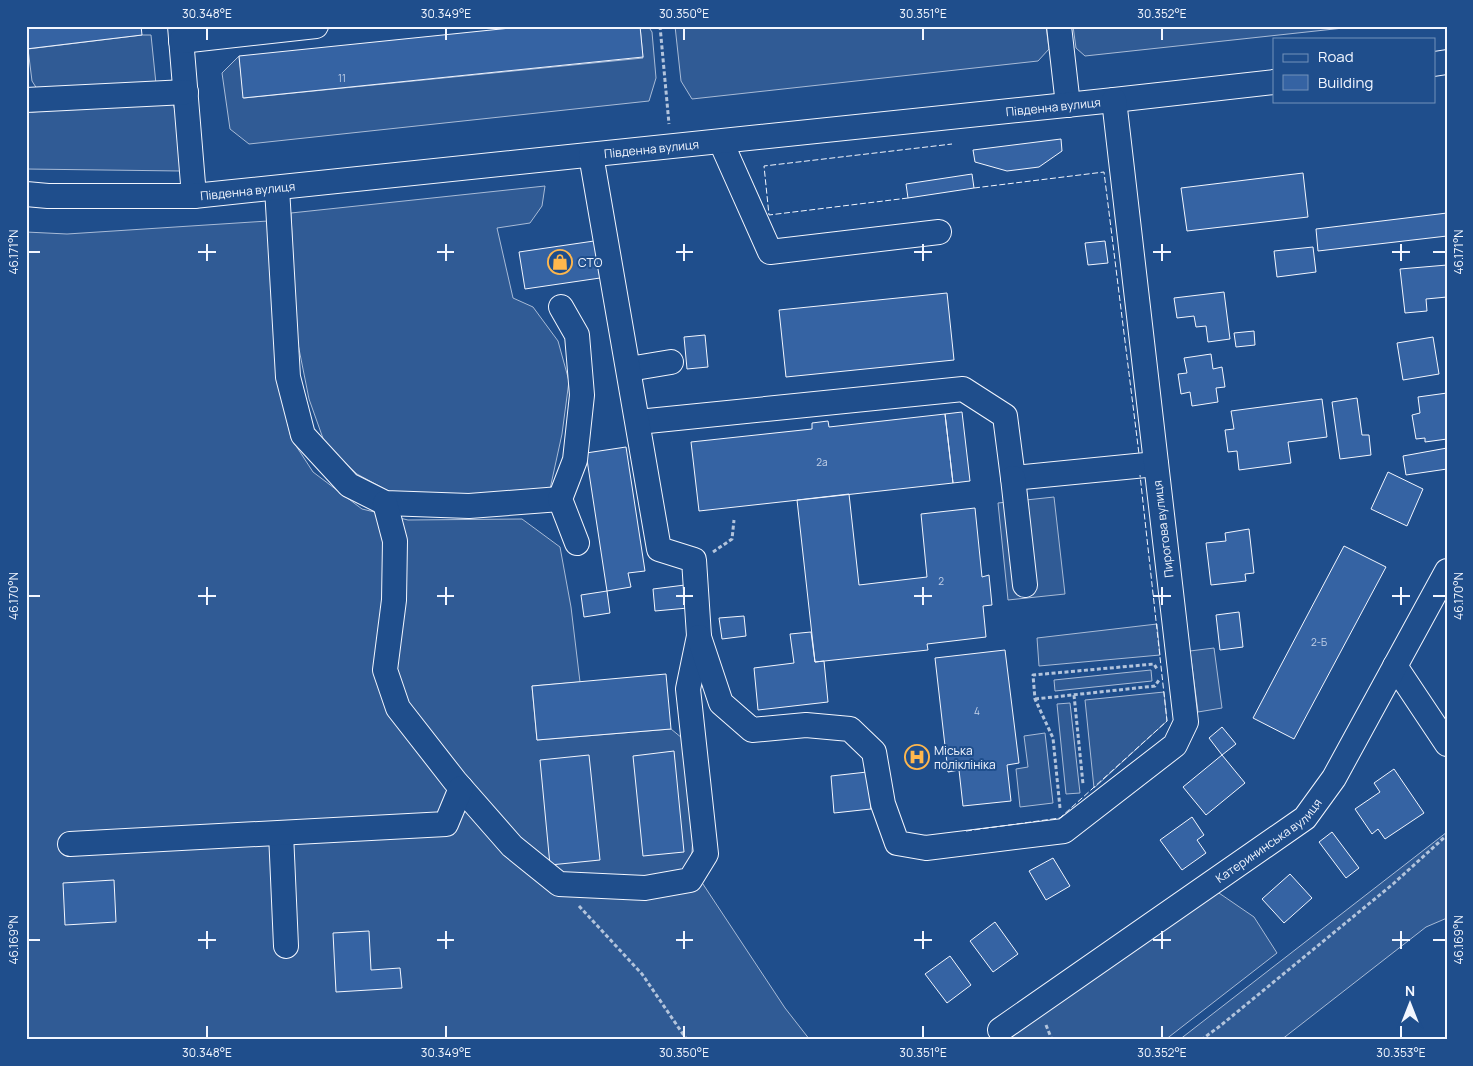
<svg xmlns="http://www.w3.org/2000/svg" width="1473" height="1066" font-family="Manrope,sans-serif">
<rect width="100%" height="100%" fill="#1f4e8c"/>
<path fill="#305b95" stroke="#a8bbd7" d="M640,26H648L652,32L656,78L649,101L249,144L230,129L222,73L239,56L244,98L643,58Z
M675,26H1046L1049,49L1038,61L692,99L681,81Z
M1073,26H1362L1085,56L1076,48Z
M142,35H151L156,84L39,92L32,81L28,49Z
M172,101L179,122L181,171L26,169V110L32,112Z
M545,186L542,206L530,223L497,228L513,298L533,307L558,341L569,381L562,434L550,489L434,497L390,492L357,474L325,444L309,399L296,334L291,213Z
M268,221L278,377L291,438L313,472L362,509L408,520L522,519L560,547L571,607L580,682L532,686L537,740L671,729L682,738L694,822L691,866L785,1008L810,1040H26V232L67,234Z
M1054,497L1065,594L1008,600L998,503Z
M1157,624L1160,655L1039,666L1037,638Z
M1214,648L1222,708L1198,712L1190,651Z
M1151,670L1152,681L1055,691L1054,680Z
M1164,692L1167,721L1094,788L1085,700Z
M1070,703L1080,793L1066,794L1057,704Z
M1045,733L1053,803L1020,807L1016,769L1028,767L1024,736Z
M1447,832V918L1426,927L1281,1040H1179Z
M1216,891L1254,917L1277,953L1165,1040H1005Z"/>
<path fill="#3563a3" stroke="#f2f6ff" d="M26,26H141L142,35L26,49Z
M530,26H640L643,57L243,98L239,56Z
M1061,139L1062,151L1039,167L1007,171L975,162L973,150Z
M1303,173L1308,217L1187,231L1181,188Z
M972,174L974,188L908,198L906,184Z
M1447,213V236L1318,251L1316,229Z
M594,241L600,278L525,289L519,252Z
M1105,241L1108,263L1088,265L1085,243Z
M1313,247L1316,272L1277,277L1274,251Z
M1447,265V297L1426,299L1427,311L1405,313L1400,269Z
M1224,292L1230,339L1208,342L1206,326L1196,327L1194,316L1177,318L1174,298Z
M947,293L954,360L786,377L779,310Z
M1254,331L1255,345L1236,347L1234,333Z
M705,335L708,367L687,369L684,337Z
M1433,337L1439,374L1403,380L1397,343Z
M1211,354L1213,369L1222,367L1225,387L1216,388L1218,402L1192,406L1190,392L1181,394L1178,374L1187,373L1184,358Z
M1447,393V439L1425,442V438L1416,439L1412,415L1420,413L1418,397Z
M1357,398L1362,435H1369L1371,455L1340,459L1332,402Z
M1322,399L1327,437L1288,442L1291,463L1239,470L1237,451L1228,452L1225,430L1234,429L1231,411Z
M962,412L970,481L953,483L945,414Z
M945,414L953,483L699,511L691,442L812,429V423L828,421L829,427Z
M626,447L645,571L628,573L631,587L607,591L586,453Z
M1447,448V469L1406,475L1403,456Z
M1388,472L1423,489L1407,526L1371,509Z
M849,494L859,585L927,577L921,514L975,508L982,577L989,575L992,605L983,606L986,637L927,644L928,650L815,662L797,500Z
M1249,529L1254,573L1245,574L1246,581L1211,585L1206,543L1226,541L1225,533Z
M1344,546L1386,567L1294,739L1253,718Z
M685,585L688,608L655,611L653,589Z
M607,591L610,613L584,617L581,595Z
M1239,612L1243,647L1220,650L1216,615Z
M744,616L746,636L722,639L719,618Z
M811,632L815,662L824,661L828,702L758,710L754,668L794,663L790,634Z
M1005,650L1019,763L1007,765L1011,801L963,806L959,770L948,772L935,658Z
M666,674L671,729L537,740L532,686Z
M1222,727L1236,744L1222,755L1209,738Z
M674,751L684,852L643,856L633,756Z
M589,755L600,860L550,865L540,760Z
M1222,755L1245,783L1206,815L1183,787Z
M1394,769L1424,813L1385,839L1378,829L1372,834L1355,809L1380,792L1374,783Z
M867,772L871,809L834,813L831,776Z
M1192,817L1204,835L1197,840L1206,853L1182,870L1160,840Z
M1332,832L1359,868L1346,878L1319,842Z
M1053,858L1070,886L1046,900L1029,871Z
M1290,874L1312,898L1284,923L1262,899Z
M114,880L116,922L65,925L63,883Z
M995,922L1018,954L993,972L970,941Z
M369,931L371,970L400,968L402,988L336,992L333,933Z
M950,956L971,985L947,1003L925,974Z"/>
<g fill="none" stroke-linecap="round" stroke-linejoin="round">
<defs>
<g id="minor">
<path d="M180,26L194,196"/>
<path d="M1059,26L1068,105"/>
<path d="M181,41L316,26"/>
<path d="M1434,64L1447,62"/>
<path d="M26,100L186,92"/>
<path d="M721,142L770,252L939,232"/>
<path d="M277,188L288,377L303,435L349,485L385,503L469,506L560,499"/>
<path id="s1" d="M26,194L48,196H194L1114,100L1274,82"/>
<path d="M561,307L577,335L582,395L575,460L560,499L577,543"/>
<path d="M629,369L671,362"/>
<path d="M638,422L963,389L1005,416L1013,478L1156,464"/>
<path d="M1013,478L1025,585"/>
<path d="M385,503L395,541L394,600L385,670L398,708L455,781L512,846L559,884L645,888L690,880L706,854L688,689L699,636L694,560L659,549L591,155"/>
<path d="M699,637L721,703L752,730L806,725L850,729L874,752L883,804L897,843L926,848L1064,831L1175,745L1186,722L1114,100"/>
<path d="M1395,666L1447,744"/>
<path d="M281,833L286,946"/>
<path d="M70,844L446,824L461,788"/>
<path id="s2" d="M1000,1030L1305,818L1334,778L1447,571"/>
</g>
</defs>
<use href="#minor" stroke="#f2f6ff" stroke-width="26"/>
<path stroke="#b3c4dc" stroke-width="3" stroke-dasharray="4 2.5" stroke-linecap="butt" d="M660,26L669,124
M713,552L732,539L734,520
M1074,695L1083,784
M1035,699L1155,686L1159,680
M1060,808L1053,738L1035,699L1033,675L1154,664L1157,669
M579,906L642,974L687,1040
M1046,1025L1052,1040
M1201,1040L1220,1026L1393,884L1447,835"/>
<use href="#minor" stroke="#1f4e8c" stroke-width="24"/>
<path stroke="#f2f6ff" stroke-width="1" stroke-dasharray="6 2.5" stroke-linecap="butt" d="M974,188L1104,172L1139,454
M908,198L769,215L764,166L952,144
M966,831L1060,818L1167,721L1140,475"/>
</g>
<path fill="none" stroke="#f2f6ff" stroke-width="2" d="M207,28V40M446,28V40M684,28V40M923,28V40M1162,28V40M207,244V261M446,244V261M684,244V261M923,244V261M1162,244V261M1401,244V261M28,252H40M198,252H216M437,252H454M676,252H693M914,252H932M1153,252H1171M1392,252H1410M1433,252H1446M207,587V605M446,587V605M684,587V605M923,587V605M1162,587V605M1401,587V605M28,596H40M198,596H216M437,596H454M676,596H693M914,596H932M1153,596H1171M1392,596H1410M1433,596H1446M207,931V949M446,931V949M684,931V949M923,931V949M1162,931V949M1401,931V949M28,940H40M198,940H216M437,940H454M676,940H693M914,940H932M1153,940H1171M1392,940H1410M1433,940H1446M207,1026V1038M446,1026V1038M684,1026V1038M923,1026V1038M1162,1026V1038M1401,1026V1038"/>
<defs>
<symbol id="shop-ring" viewBox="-11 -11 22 22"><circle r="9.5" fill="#1f4e8c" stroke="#ffb74d" stroke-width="1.5"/><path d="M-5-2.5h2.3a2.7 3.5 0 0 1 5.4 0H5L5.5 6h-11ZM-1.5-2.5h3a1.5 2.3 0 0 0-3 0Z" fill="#ffb74d"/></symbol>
<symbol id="hospital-ring" viewBox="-11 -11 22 22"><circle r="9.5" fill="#1f4e8c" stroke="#ffb74d" stroke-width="1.5"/><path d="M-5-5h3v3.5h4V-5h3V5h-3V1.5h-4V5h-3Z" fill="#ffb74d"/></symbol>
</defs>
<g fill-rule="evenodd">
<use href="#shop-ring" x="546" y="248" width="28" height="28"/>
<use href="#hospital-ring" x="903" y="743" width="28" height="28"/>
</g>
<g text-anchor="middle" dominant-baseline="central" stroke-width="4" stroke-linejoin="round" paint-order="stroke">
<g font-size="10" fill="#c3d1e8">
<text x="342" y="78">11</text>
<text x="822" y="462">2а</text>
<text x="941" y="581">2</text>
<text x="1319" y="642">2-Б</text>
<text x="977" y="711">4</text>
</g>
<g font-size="12" fill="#f2f6ff" stroke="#1f4e8c">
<text stroke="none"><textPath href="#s1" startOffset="1032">Південна вулиця</textPath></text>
<text stroke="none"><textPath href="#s1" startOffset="628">Південна вулиця</textPath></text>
<text stroke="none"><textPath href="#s1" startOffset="222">Південна вулиця</textPath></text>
<text transform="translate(1163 529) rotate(-97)">Пирогова вулиця</text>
<text stroke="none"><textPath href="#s2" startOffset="329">Катерининська вулиця</textPath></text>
</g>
<g font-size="12" fill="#f2f6ff" stroke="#1f4e8c" text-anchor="start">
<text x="578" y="262">СТО</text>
<text x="934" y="750">Міська<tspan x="934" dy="14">поліклініка</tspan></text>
</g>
</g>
<rect width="1473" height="1066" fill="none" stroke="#1f4e8c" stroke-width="55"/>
<rect x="1273" y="38" width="162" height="65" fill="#1f4e8c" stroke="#7391ba"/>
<rect x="1283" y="54" width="25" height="8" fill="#1f4e8c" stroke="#7391ba"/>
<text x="1318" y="62" font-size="15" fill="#f2f6ff">Road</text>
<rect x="1283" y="75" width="25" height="15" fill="#3563a3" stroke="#7391ba"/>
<text x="1318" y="88" font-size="15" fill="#f2f6ff">Building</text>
<g transform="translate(1410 1004)" stroke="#1f4e8c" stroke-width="4" paint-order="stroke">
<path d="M0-4L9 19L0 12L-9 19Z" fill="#f2f6ff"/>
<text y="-8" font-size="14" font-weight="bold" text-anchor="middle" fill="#f2f6ff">N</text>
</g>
<rect x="28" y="28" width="1418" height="1010" fill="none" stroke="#f2f6ff" stroke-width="2"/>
<g font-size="12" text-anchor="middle" fill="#f2f6ff">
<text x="207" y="18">30.348°E</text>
<text x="446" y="18">30.349°E</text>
<text x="684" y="18">30.350°E</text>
<text x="923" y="18">30.351°E</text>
<text x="1162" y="18">30.352°E</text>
<text transform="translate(14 252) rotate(-90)" y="4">46.171°N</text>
<text transform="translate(1459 252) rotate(-90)" y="4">46.171°N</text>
<text transform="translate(14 596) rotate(-90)" y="4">46.170°N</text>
<text transform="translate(1459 596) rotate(-90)" y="4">46.170°N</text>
<text transform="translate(14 940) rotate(-90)" y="4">46.169°N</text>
<text transform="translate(1459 940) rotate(-90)" y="4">46.169°N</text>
<text x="207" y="1057">30.348°E</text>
<text x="446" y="1057">30.349°E</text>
<text x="684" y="1057">30.350°E</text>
<text x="923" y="1057">30.351°E</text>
<text x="1162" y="1057">30.352°E</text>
<text x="1401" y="1057">30.353°E</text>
</g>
</svg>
